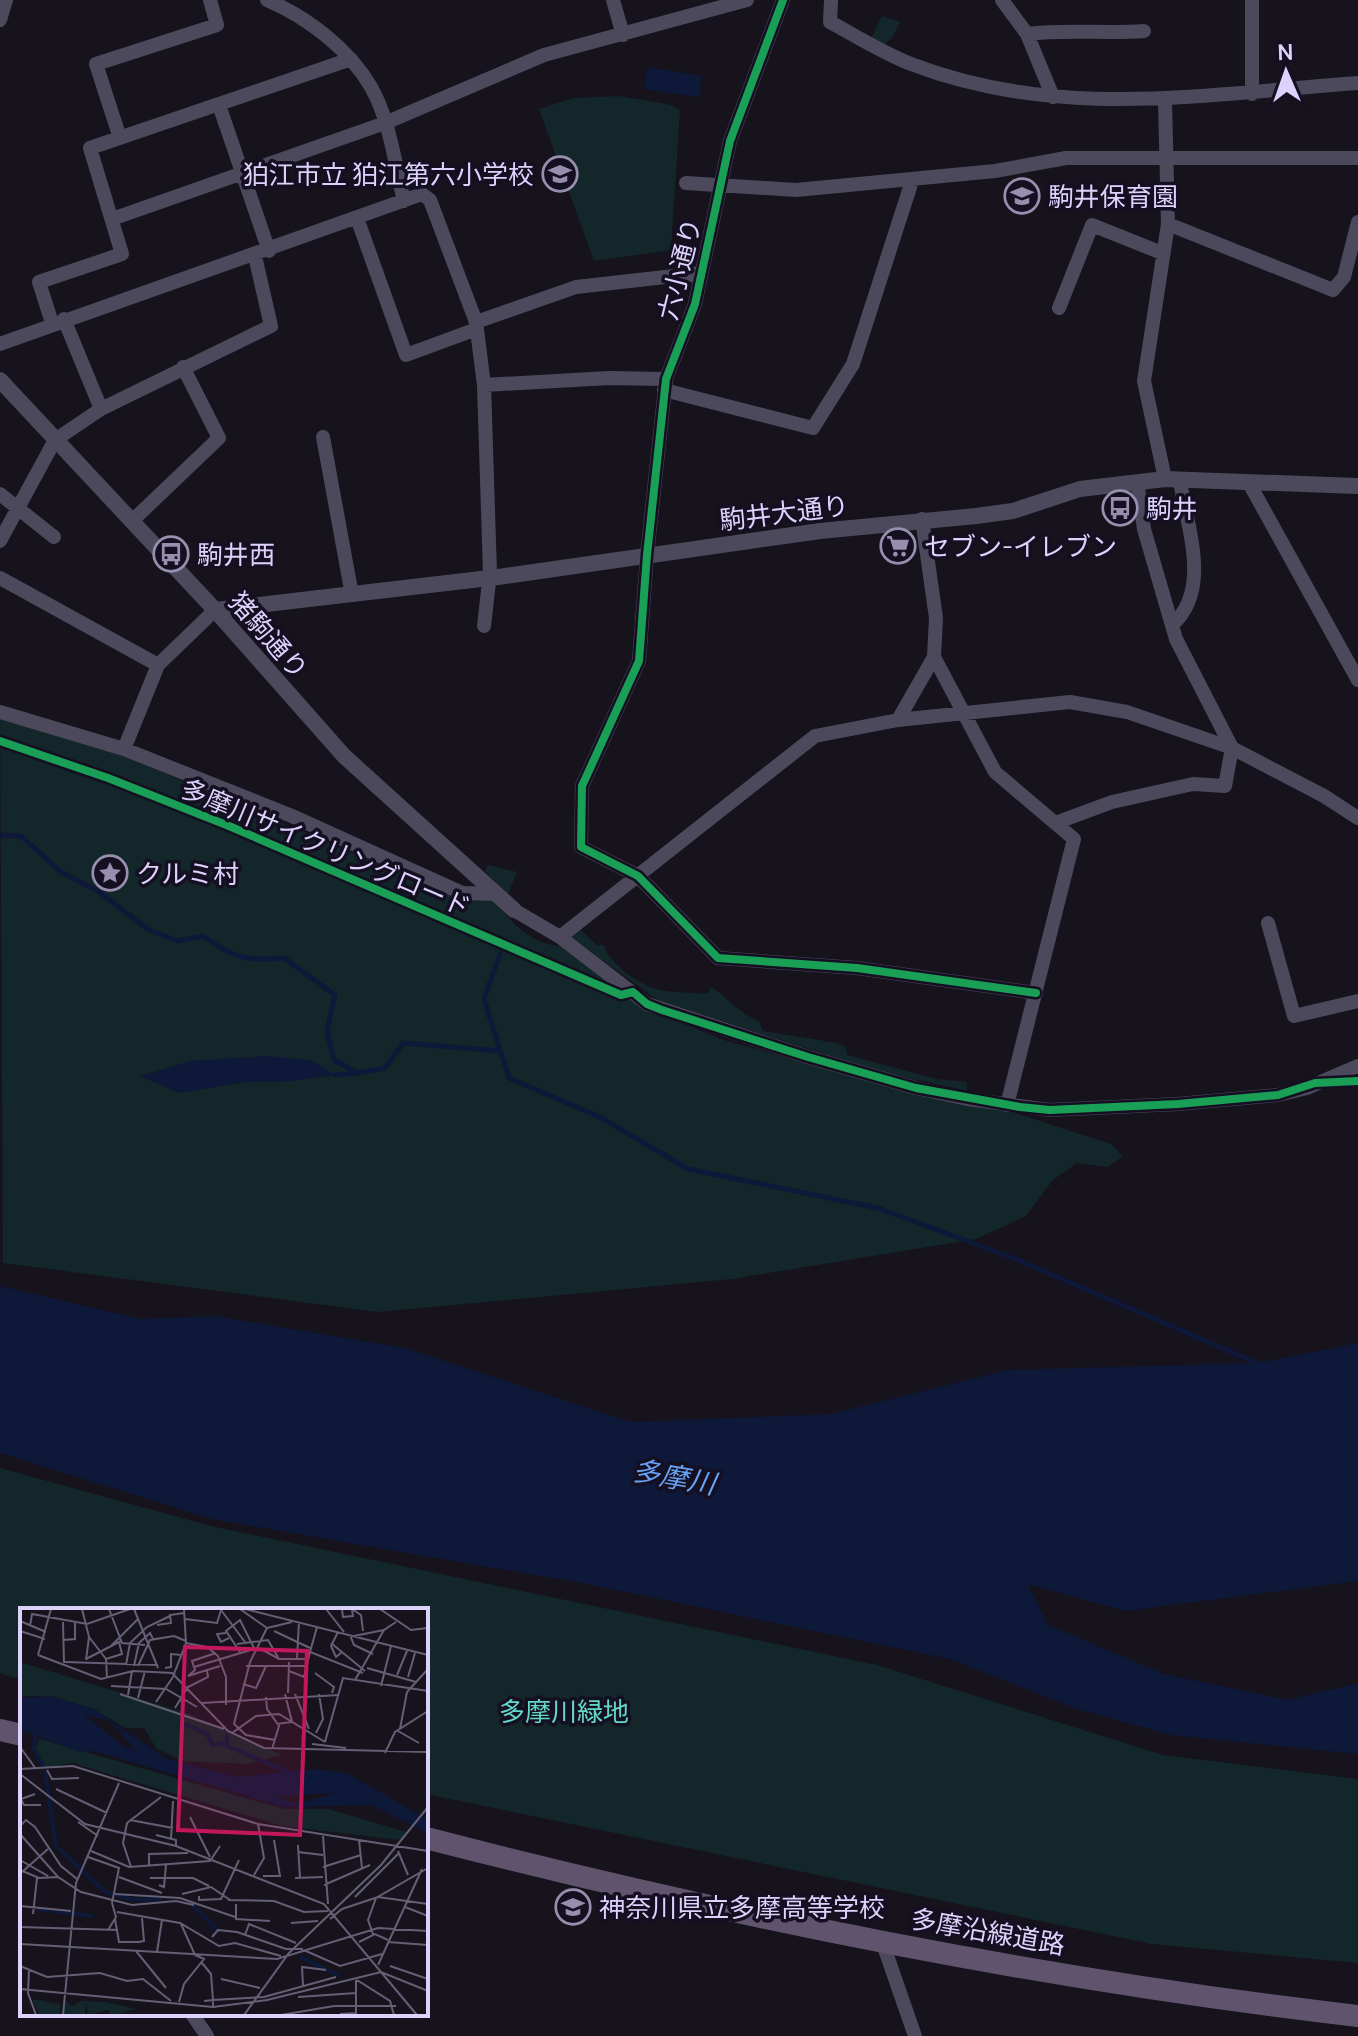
<svg xmlns="http://www.w3.org/2000/svg" width="1358" height="2036" font-family="Manrope,'Noto Sans JP',sans-serif">
<rect width="100%" height="100%" fill="#16131d"/>
<path fill="#132629" d="M882,16L900,22L892,38L882,46L871,39Z
M619,96L672,105L680,110L671,250L594,261L539,109L573,98Z
M0,717L91,742L460,898L493,900C514,924 530,945 563,946L638,1005L724,1040L886,1086L1012,1112L1111,1144L1123,1156L1108,1167L1077,1163L1053,1180L1026,1216L976,1239L732,1279L378,1312L3,1263Z
M488,865L517,872L508,894L485,871Z
M579,928L597,945H604C607,962 639,984 656,989C671,993 690,992 707,994L712,987C730,1000 739,1013 759,1021L763,1031L837,1043L846,1047L847,1055L937,1079L967,1082V1091L877,1071L659,1001L569,936Z
M0,1468L211,1526L877,1665L1163,1755L1358,1779V1963L1152,1944L426,1794V1610H22V1680L0,1673Z"/>
<path fill="#0e1839" d="M647,67L702,76L699,97L644,89Z
M266,1056L311,1060L335,1075L285,1082H246L179,1093L140,1076L191,1061Z
M0,1286L140,1319L214,1316L404,1348L631,1422L831,1414L1008,1370L1257,1363L1358,1343V1581L1125,1611L1028,1584L1048,1625L1164,1674L1288,1700L1358,1683V1754L1171,1735L1077,1709L950,1659L587,1584L212,1519L0,1453Z"/>
<g fill="none" stroke-linecap="round" stroke-linejoin="round">
<path stroke="#0e1839" stroke-width="5" d="M0,835L21,836L61,872L98,891L149,930L178,941L203,936C234,958 247,962 284,958L335,995L327,1030L334,1060L358,1073L385,1068L403,1043L500,1051
M500,954L484,999L509,1078L600,1117L688,1169L878,1208L1013,1258L1257,1363
M335,1075L358,1073"/>
<path stroke="#4c495d" stroke-width="14" d="M267,0C307,17 349,49 371,87C390,120 395,165 404,201
M613,0L623,35
M783,0L730,141L695,304L666,379L647,555L639,661L582,786L581,847L638,876L718,958L857,968L1036,993
M831,0L830,22C856,36 883,53 911,64C1060,121 1205,94 1358,83
M1002,0L1027,34L1053,97
M0,20L6,0
M1027,34C1067,29 1105,34 1144,31
M1252,94V0
M219,105L269,251
M120,138L96,64L217,25L210,0
M686,183L796,190L995,171L1066,158H1358
M357,218L406,355L474,330
M112,219L385,123L544,55L747,0
M1168,224L1333,290L1344,277L1358,222
M1059,308L1092,225L1162,253
M64,319L101,409
M476,322L576,287L701,273
M52,323L39,282L122,254L90,148L351,59
M0,344L422,194L430,200L476,322L484,385L490,573L484,626
M484,385L609,378L666,379
M664,390L813,428L853,364L912,181
M323,437L352,595
M1165,479L1144,381L1168,224L1165,101
M1249,483L1358,680
M0,494L54,537
M922,519L936,618L934,657L995,772L1074,839L1007,1105
M132,521L219,438L183,367
M0,541L55,440L101,409L271,326L255,256
M0,578L158,665
M1172,625C1212,590 1187,527 1180,481
M0,712L124,749L292,816L462,893L497,894
M898,720L934,657
M124,749L158,665L215,610
M1058,822L1112,802L1193,784L1225,786L1232,748L1176,639L1144,529L1137,482
M514,910L560,937L647,1004L808,1057L916,1088L968,1099L1050,1110L1178,1104L1278,1095L1307,1088L1358,1066
M1268,923L1294,1016L1358,1001
M560,937L815,736L898,720L1070,702L1127,712L1232,748L1324,796L1358,818
M882,1941L915,2036
M192,2014L207,2036"/>
<path stroke="#4c495d" stroke-width="16" d="M0,380L215,610L344,756L514,910
M215,610L498,577L820,531L976,516L1013,511L1080,489L1165,479L1358,486"/>
<path stroke="#60536e" stroke-width="22" d="M0,1730L22,1735
M426,1838C732,1917 1044,1980 1358,2016"/>
<defs>
<path id="cycleway" d="M783,0L730,141L695,304L666,379L647,555L639,661L582,786L581,847L638,876L718,958L857,968L1036,993
M0,741L108,778L229,826L621,995L633,992L647,1004L662,1010L808,1057L916,1088L1020,1107L1050,1110L1178,1104L1278,1095L1315,1083L1358,1081"/>
</defs>
<use href="#cycleway" stroke="#140f21" stroke-width="13"/>
<use href="#cycleway" stroke="#1a9f57" stroke-width="8"/>
</g>
<defs>
<symbol id="school-ring" viewBox="-11 -11 22 22"><circle r="9.5" fill="#140f21" stroke="#978fae" stroke-width="1.5"/><path d="M0-5L7-2L0 1L-7-2ZM-4 1L0 2.5L4 1V4Q0 6-4 4Z" fill="#978fae"/></symbol>
<symbol id="bus-ring" viewBox="-11 -11 22 22"><circle r="9.5" fill="#140f21" stroke="#978fae" stroke-width="1.5"/><path d="M-5-6H5V4H4V6H2V4H-2V6H-4V4H-5ZM-3.5-4V0h7V-4ZM-3.5 1.2v1.5H-2V1.2ZM2 1.2v1.5H3.5V1.2Z" fill="#978fae"/></symbol>
<symbol id="supermarket-ring" viewBox="-11 -11 22 22"><circle r="9.5" fill="#140f21" stroke="#978fae" stroke-width="1.5"/><path d="M-6-5.5h2.5l.6 2H6L4.5 2H-2.5L-4.4-4H-6ZM-1.5 3.2a1.3 1.3 0 1 0 .1 0ZM3 3.2a1.3 1.3 0 1 0 .1 0Z" fill="#978fae"/></symbol>
<symbol id="sight-ring" viewBox="-11 -11 22 22"><circle r="9.5" fill="#140f21" stroke="#978fae" stroke-width="1.5"/><path d="M0-6L1.8-2.2L6-1.7L2.9 1.2L3.7 5.4L0 3.3L-3.7 5.4L-2.9 1.2L-6-1.7L-1.8-2.2Z" fill="#978fae"/></symbol>
</defs>
<g fill-rule="evenodd">
<use href="#school-ring" x="540" y="154" width="40" height="40"/>
<use href="#school-ring" x="1002" y="176" width="40" height="40"/>
<use href="#bus-ring" x="1100" y="488" width="40" height="40"/>
<use href="#supermarket-ring" x="878" y="526" width="40" height="40"/>
<use href="#bus-ring" x="151" y="534" width="40" height="40"/>
<use href="#sight-ring" x="90" y="853" width="40" height="40"/>
<use href="#school-ring" x="553" y="1887" width="40" height="40"/>
</g>
<g text-anchor="middle" dominant-baseline="central" stroke-width="7" stroke-linejoin="round" paint-order="stroke">
<g font-size="26" fill="#dcd2fc" stroke="#140f21" text-anchor="start">
<text x="534" y="174" text-anchor="end">狛江市立 狛江第六小学校</text>
<text x="1048" y="196">駒井保育園</text>
<text x="1146" y="508">駒井</text>
<text x="924" y="546">セブン-イレブン</text>
<text x="197" y="554">駒井西</text>
<text x="136" y="873">クルミ村</text>
<text x="599" y="1907">神奈川県立多摩高等学校</text>
</g>
<g font-size="26" fill="#dcd2fc" stroke="#140f21">
<text transform="translate(679 269) rotate(-76)">六小通り</text>
<text transform="translate(784 512) rotate(-7)">駒井大通り</text>
<text transform="translate(269 635) rotate(49)">猪駒通り</text>
<text transform="translate(326 847) rotate(23)">多摩川サイクリングロード</text>
<text transform="translate(988 1931) rotate(10)">多摩沿線道路</text>
</g>
<g font-size="26" fill="#63d7c8" stroke="#140f21">
<text x="564" y="1711">多摩川緑地</text>
</g>
<g font-size="28" font-style="italic" fill="#67a2f5" stroke="#140f21">
<text transform="translate(674 1476) rotate(10)">多摩川</text>
</g>
</g>
<g transform="translate(20 1608)">
<rect width="408" height="408" fill="#16131d"/>
<path d="M0,54L170,106L262,147L226,156L161,153L136,140L124,120H105L74,101L31,88H0ZM20,131L264,201H308L387,224L380,232L262,218L52,155L24,160L15,140ZM12,391L40,396V407H20ZM43,391L53,398L60,393L86,394L116,401L101,405L107,407H90L88,402L68,407L66,394L65,407H44Z" fill="#132629"/>
<path d="M31,88L74,101L145,150L173,158L217,169L295,161L328,166L408,212V225L351,197L264,199L74,143L60,144L0,122V90ZM63,106L90,113L116,143L102,137ZM318,185L275,196L253,186L261,188Z" fill="#0e1839" fill-rule="evenodd"/>
<path fill="none" stroke="#0e1839" stroke-width="4" d="M160,114L187,126L193,137L205,135M17,125L13,138L23,159M207,126V138L273,166M25,163L36,238L85,284L115,292L141,291M172,297L199,324M17,301L73,308M280,349L319,368"/>
<path fill="none" stroke="#655f76" stroke-width="2" d="M62,1L69,29L66,52M89,1L102,35L125,37M114,1L138,60M220,1L247,20M225,1L408,47M306,1L324,24M322,1L323,9L333,8L332,1M332,1L341,7L343,23M360,1L391,22L408,20M201,2L225,34M165,11L197,15L201,2M0,13L26,24M43,14L44,55M137,17L151,15L150,7L164,5M10,18L12,6L67,16L110,1M297,19L290,44L343,65M247,20L230,54L214,116L226,127L255,132M247,20L272,14M0,23L25,31M254,23L290,40M318,24L311,38L316,49L322,44M206,25L197,26L201,34L209,30M330,27L334,37L353,46M334,28L364,22M69,29L86,51L87,70M43,32L55,31V15M166,35L187,39L198,48L206,69V97M311,35L345,63M217,36L248,32L259,51M90,39L118,11M239,40L259,51H288M220,44L206,23L220,12L235,42M18,47L81,71L113,63L152,65L208,123L244,140L408,144M18,47L31,1M277,50L279,14M66,51L101,33M86,51L102,46L99,34M45,54L138,57M106,57L110,35L127,19L150,8M114,58L119,35L130,25L133,31M118,58L130,32L154,28L166,33M226,58H288M174,59L234,41M145,60L151,59V46L162,47M347,60L396,74M269,63L284,69L290,44M295,65L314,79L312,85M154,66L166,35L164,1M377,67L387,43M168,68L175,62L172,53L196,45M168,68L200,58M388,69L395,45M335,72L364,22L376,14M223,76L236,80L246,58M91,78L146,81L177,99M361,78L371,38M387,84L408,61M268,85L269,54M100,86L204,121M275,86L289,121M108,87L112,63M246,89L247,101L259,118L252,141M118,90L125,63M136,94L155,66M182,95L319,87M155,100L168,79L188,69L187,63M257,116L272,114L265,86M380,121L387,84M378,123L399,135M212,125L236,108L259,106L305,134M296,125L303,111L299,86M305,134L323,70L408,83M292,136L326,140M0,139L16,161M365,145L375,124L408,103M0,161L53,158L238,216L408,243M27,162L32,171L59,170M0,166L65,216L156,238L304,296L397,407M36,181L87,205M15,186L1,191L4,197H21M170,209L190,249M110,212L153,220M58,214L78,228M0,218L6,212L15,219L41,258L57,271M0,226L38,269L61,284L112,297L156,293L174,297M136,227L156,232V238M303,228L308,296M151,231L153,193M339,232L342,260M278,237L280,270M71,243L109,259L190,253L200,238M378,243L388,267M278,244L303,247M68,249L99,260L92,295L96,309L88,322M0,252L28,268M129,257V246L168,245M111,259L103,235L107,215L141,189M303,259L341,247M0,262L19,270L38,269M2,264L28,241M234,267L244,250L238,216M243,268H260L254,232M99,269L142,285M130,270H173L189,278M275,270L303,269M139,277L144,279L146,257M304,277L350,257M95,286L160,290L215,309M162,286L191,279L210,292M179,288V292L201,291L219,252M335,289L379,245M208,292L254,293L284,304L308,303M216,296V311L250,313M0,298L51,303M385,299L408,308M97,304L160,315L199,338L215,335L261,348M13,306L17,270M95,311L99,334H119L124,333L122,310M310,311L322,301L358,289L408,296M271,315L298,313M0,319L98,322M353,326L348,312L356,290L408,260M225,327L229,316L276,335M192,329L198,322L217,324L266,341H283M339,334L355,326L368,332M368,334L408,337M0,336L257,351L358,320L408,323M116,343L146,380M286,343L320,358L362,346M137,344L142,312M182,355L191,366L193,392L184,393M358,357L402,261M0,358L27,369L80,365L107,373L123,371L151,393M370,358L408,371M9,361L8,385L16,407M201,371L240,380M337,372L370,393L374,407M283,378L282,359L306,362M0,381L193,399L247,392L361,364L408,383M278,389L336,385M159,394L164,376L184,351L175,347L161,316M193,399V392L244,389L316,369M320,406L336,405V372M43,407L56,275L99,175M224,407L269,345L361,257L408,199M261,407L314,398H376"/>
<path fill="#c2185b" fill-opacity="0.15" stroke="#c2185b" stroke-width="4" d="M165,39L287,43L280,227L158,222Z"/>
<rect width="408" height="408" fill="none" stroke="#dcd2fc" stroke-width="4"/>
</g>
<g transform="translate(1286 72) rotate(358)" stroke="#140f21" stroke-width="6" paint-order="stroke">
<path d="M0-6L14 30L0 20L-14 30Z" fill="#dcd2fc"/>
<text y="-12" font-size="22" font-weight="bold" text-anchor="middle" fill="#dcd2fc">N</text>
</g>
</svg>
